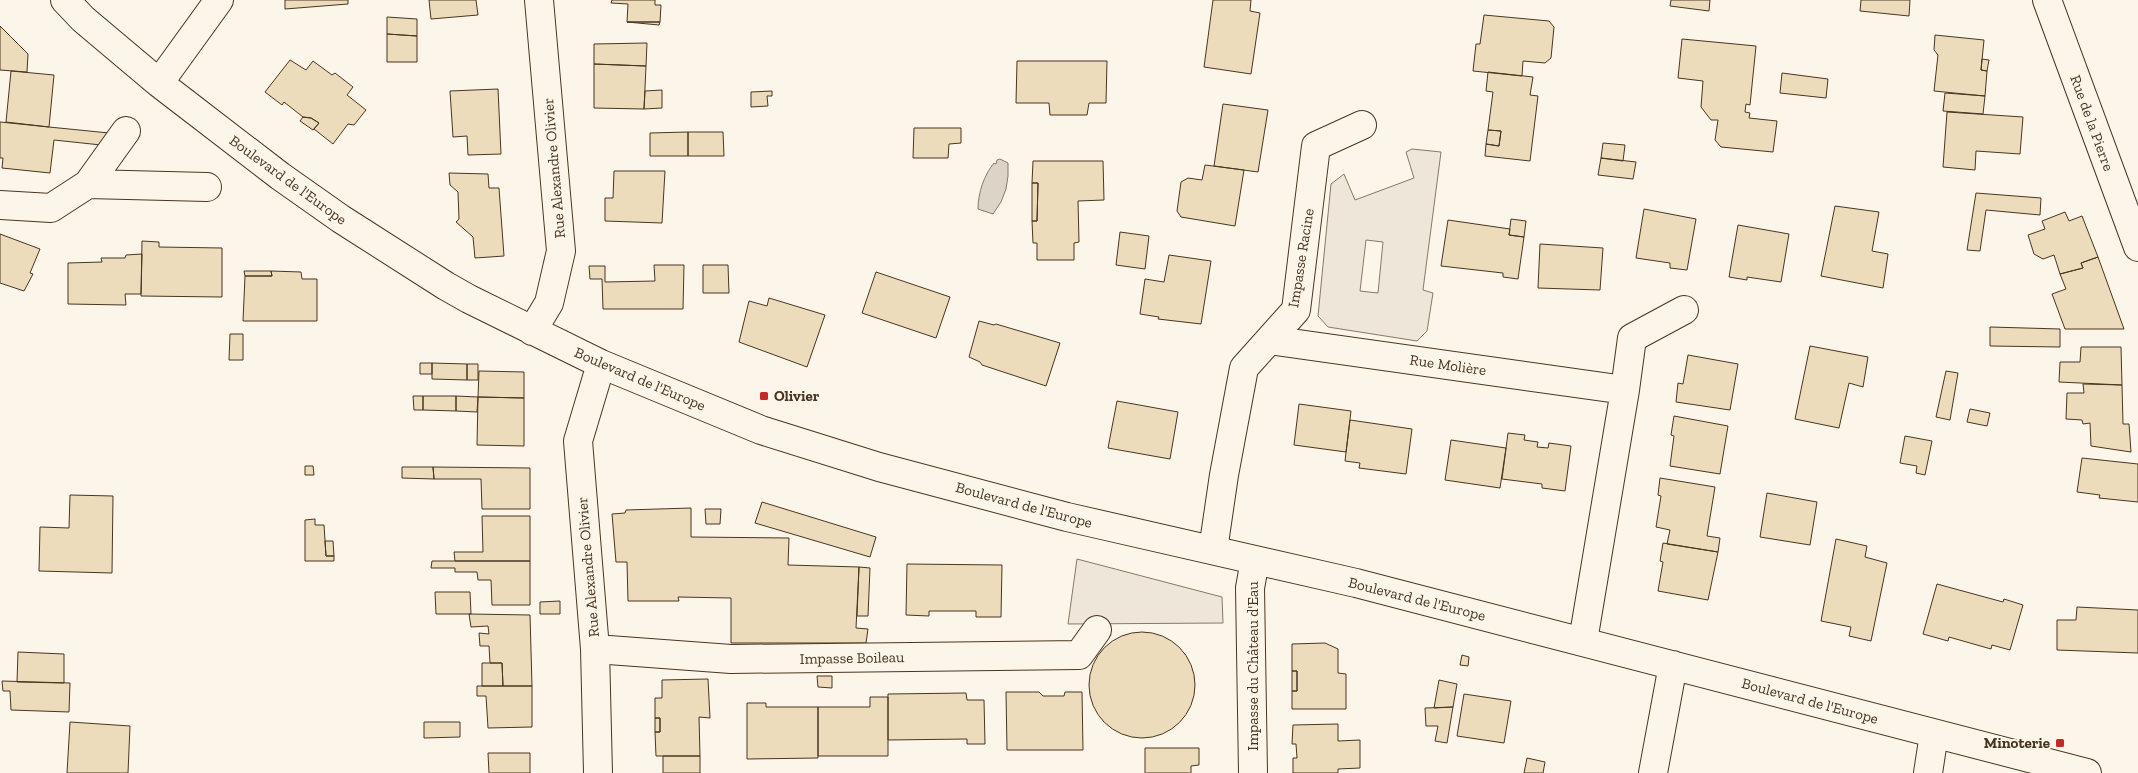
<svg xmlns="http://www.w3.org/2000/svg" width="2138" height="773" font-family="'Zilla Slab',serif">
<rect width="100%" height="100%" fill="#fbf6e9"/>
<path fill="#ede6d9" stroke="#887966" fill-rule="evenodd" d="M1412,149L1441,152L1423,290L1433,293L1427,331L1417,341L1328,327L1318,316L1331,184L1344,174L1355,200L1414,178L1406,152ZM1366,240L1383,242L1378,293L1360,291Z
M1077,559L1222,597L1223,623L1068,624Z"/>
<path fill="#dcd4c6" stroke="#887966" d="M1000,159L1008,163V176L1006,189L1001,202L993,214L978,209C978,193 984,175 994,163L996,164L997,160Z"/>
<path fill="#ecdcbc" stroke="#4a3520" d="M285,0H348V4L285,9Z
M429,0H476L478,15L431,19Z
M612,0H655V5H661L660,22H627L628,4L611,3Z
M1213,0H1251L1250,11L1260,13L1251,74L1204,67Z
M1671,0H1710L1709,11L1670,6Z
M1861,0H1910L1909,16L1860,11Z
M1484,15L1549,21L1554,27L1551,58L1545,63L1523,61L1522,76L1473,71L1476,44H1480Z
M387,17L417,19V36L387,34Z
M627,22H660L659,25Z
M0,26L28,54L27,72L0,70Z
M387,34L417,36V62H387Z
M1935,35L1984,40L1981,70L1987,71L1985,96L1934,91L1938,55L1934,50Z
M1682,39L1756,46L1750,105L1746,104L1745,112L1750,113L1749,118L1777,121L1773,152L1721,147L1715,140L1718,120H1711L1701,107L1703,81L1678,78Z
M647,43L646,66L594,64V44Z
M1982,59L1989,60L1987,71L1981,70Z
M290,60L306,70L313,61L332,75L335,73L353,87L347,95L366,110L354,125L348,124L333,144L314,129L319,123L311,118L303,117L284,102L282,105L265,92Z
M1017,61H1107L1106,103H1089L1087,115H1050L1049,103H1016Z
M594,64L646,66L644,109L594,108Z
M11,71L54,75L49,127L6,122Z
M1488,72L1533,77L1530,95L1538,96L1530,161L1485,156L1486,144L1499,146L1501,131L1488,130L1493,92L1486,91Z
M1782,73L1828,79L1826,98L1780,93Z
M498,89L501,154L468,155L467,136L453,137L450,91Z
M662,90V108L644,109L645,91Z
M772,91V96H767L768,106L751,107V92Z
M1945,93L1985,96L1983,114L1943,111Z
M1223,104L1268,110L1258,172L1214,166Z
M1947,112L2023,117L2020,154L1976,151L1975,170L1943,167Z
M303,117L311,118L319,123L313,130L300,121Z
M0,122L49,127L109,133L101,145L54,140L50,173L2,168L3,158H0Z
M914,128H961V143L949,144L948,158H913Z
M1488,130L1501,131L1499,146L1486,144Z
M688,132V156H650V133Z
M688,132H723L724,156H688Z
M1603,143L1625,145L1623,161L1601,158Z
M1601,158L1636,162L1633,179L1598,175Z
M1033,161H1103L1104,200L1078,201L1079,242L1074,243V260H1037V243H1033L1032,221H1037L1038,183H1032Z
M1205,165L1244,170L1235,226L1181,217L1177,211L1181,182L1188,178L1202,180Z
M614,171H665L662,223L605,221V198H613Z
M449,173L488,174L489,188H499L504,256L475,258L473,237L456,222L459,219L458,192L450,185Z
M1032,183H1038L1037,221H1032Z
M1976,193L2041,198L2040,215L1986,210L1980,251L1967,250Z
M1835,206L1879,212L1872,251L1888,254L1883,288L1821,276Z
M1644,209L1696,219L1687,270L1670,268V263L1636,258Z
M2065,212L2069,221L2082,216L2098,257L2081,263L2083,268L2060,274L2054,255L2043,259L2034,254L2028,235L2045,229L2042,221Z
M1511,219L1526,221L1524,237L1509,235Z
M1448,220L1510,229L1509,235L1524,237L1518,279L1503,277V273L1441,266Z
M1738,225L1789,234L1781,282L1747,277V280L1729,277Z
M1120,232L1149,236L1145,269L1116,265Z
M0,234L40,249L30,273L33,274L24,291L0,283Z
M142,241L159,242V247L222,248V297L141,296Z
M1540,244L1603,248L1600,290L1538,288Z
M142,254L141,294H125L126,305L68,304V263L102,262L101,258H125L126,255Z
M1169,255L1211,261L1201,324L1158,319L1159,317L1140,314L1145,279L1164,282Z
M2098,257L2124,329H2065L2052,294L2066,289L2060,274L2083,268L2081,263Z
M654,265H684L683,309H603L602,279H590L589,266H605V282L655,281Z
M703,265H728L729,293H703Z
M244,271H271L272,276H245Z
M271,271L301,272L302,279H317V321H243L245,276H272Z
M876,272L950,297L936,338L862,313Z
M769,298L825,315L807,367L739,342L749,301L767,306Z
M979,321L994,325L996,324L1060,343L1046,386L982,365L980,362L969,357Z
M1990,327L2060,329V347L1990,346Z
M230,334H243V360H229Z
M1810,346L1868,357L1863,387L1849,383L1839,428L1795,419Z
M2081,347H2121L2122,385L2059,382L2060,362H2080Z
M1688,355L1738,364L1730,410L1676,402L1678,383L1683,384Z
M420,363H432V374H420Z
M432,363L467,364V380L432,379Z
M467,364H478V380H467Z
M479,371L524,372V398L478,397Z
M1946,371L1958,373L1950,420L1936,417Z
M2083,384L2122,385L2123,424H2129L2131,452L2091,446L2090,423L2083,424L2082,420L2066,419L2067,393H2084Z
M413,396H423V410H414Z
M423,396H456V411L423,410Z
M456,396L478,397L477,412L456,411Z
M478,397L524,398V446L477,445Z
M1117,401L1178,412L1170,459L1108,448Z
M1299,404L1351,411L1346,452L1294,445Z
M1970,409L1990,413L1987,426L1967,422Z
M1674,416L1728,426L1720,474L1670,466L1674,436L1671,435Z
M1350,420L1412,429L1406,474L1359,468L1360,463L1345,461Z
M1508,433L1525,435L1524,440L1538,442L1537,447L1548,448L1549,443L1571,446L1565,491L1542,488V484L1502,479Z
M1905,436L1932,441L1925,475L1916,473L1917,466L1900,463Z
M1451,440L1506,448L1500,488L1445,480Z
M2082,458L2138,464V502L2099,498L2100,495L2077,492Z
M305,466H313L314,475H305Z
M402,467H433L434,479L402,478Z
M433,467L530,468V509H482L481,479H434Z
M1660,478L1715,487L1707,536L1720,538L1718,552L1667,544L1670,530L1656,527L1661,496L1658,495Z
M1767,493L1817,502L1810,545L1760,537Z
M70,495L113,496L112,573L39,571L40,527L69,528Z
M762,502L876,537L870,557L755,523Z
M691,508V537L789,538L788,565L859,567L856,628L868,629L866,643H731V598L678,597L679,601H628L627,562H616L612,514L625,513L626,510Z
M705,509H721L720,524H706Z
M482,516H530V561H455L454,552H483Z
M315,519V525H324L326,556H334V561H305V520Z
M1836,539L1867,546L1865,557L1887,563L1871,641L1849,636L1851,627L1821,621Z
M325,541H333L334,556H326Z
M1663,543L1718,552L1708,600L1658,591L1663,562L1660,561Z
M432,561H530V605H492L491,580H478L477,572H455V568H431Z
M907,564L1002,565L1001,617H976V611H929V616L906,615Z
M859,567L870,568L868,616H857Z
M1937,584L2003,602L2004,599L2023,605L2010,650L1992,645L1991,649L1949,637L1948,641L1923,634Z
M435,592H470L471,614H436Z
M560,601V614H540V602Z
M2077,607L2138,610V653L2057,650V620H2076Z
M469,614L530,615L532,686H503L502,663H490L489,646H480L479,633L489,634L488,626L471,627Z
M1089 685a53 53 0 1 1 106 0a53 53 0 1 1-106 0Z
M1325,643L1338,649V673L1346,674V709H1292V691H1297V671H1292V644Z
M18,652L64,654V683L17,682Z
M1462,655L1469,657L1468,666L1460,665Z
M482,663H502L503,686H482Z
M1292,671H1297V691H1292Z
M817,676H832V688L818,687Z
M708,679L710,718L699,717L700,756H656L655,732H660V718H655V698H662V680Z
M1439,680L1457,684L1453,707L1434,708Z
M2,681L70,683L69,712L11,710L10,691H3Z
M477,686H532V727L488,728L486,696H477Z
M1006,692H1039L1043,696H1064L1065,692H1082L1083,750H1007Z
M966,693L967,700H984L985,744H967V739L888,740V694Z
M1464,694L1511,701L1504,743L1457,736Z
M870,697H888V756H818V707H870Z
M747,703H766V707H818V758L747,759Z
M1453,707L1447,743L1435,741L1438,726H1426L1425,708Z
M655,718H660V732H655Z
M70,722L130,726L128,773H67Z
M424,722H460V737L424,738Z
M1338,724V741L1360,740V768L1338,769V773H1293V758H1297L1296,744H1292L1293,725Z
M1145,748H1199V765L1191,766V773H1145Z
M488,753H530V773H489Z
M663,756H700V773H663Z
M1527,758L1545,762L1543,773H1524Z"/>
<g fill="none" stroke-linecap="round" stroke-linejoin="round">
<defs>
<path id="minor" d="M65,0L83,19L159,83L280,176L341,219L446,286L469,299L601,364L761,430L879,467L1067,517L1356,583L2087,773
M2047,0L2138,247
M159,83L219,0
M88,184L207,187
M0,205L51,208L88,184L126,131
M532,331L549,303L561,251L539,0
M1270,340L1625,390L1583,641
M1625,390L1632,338L1684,310
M1213,550L1224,475L1244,368L1296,310L1316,146L1362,125
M595,649L731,659L1079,655L1097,630
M598,773L595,649L578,441L601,364
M1253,773L1250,588L1255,560
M1653,773L1673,665
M1928,773L1934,734"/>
</defs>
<use href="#minor" stroke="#4a3520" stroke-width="30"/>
<use href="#minor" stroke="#fbf6e9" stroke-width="28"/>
</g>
<g fill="#c62828" stroke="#fbf6e9" stroke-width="2">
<rect x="759" y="391" width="10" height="10" rx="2.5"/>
<rect x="2055" y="738" width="10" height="10" rx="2.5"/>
</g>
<g text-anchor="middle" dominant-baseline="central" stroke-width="4" stroke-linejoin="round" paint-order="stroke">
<g font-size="15" fill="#4a3520" stroke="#fbf6e9">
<text transform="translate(2092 123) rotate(70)">Rue de la Pierre</text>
<text transform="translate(554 168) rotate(-95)">Rue Alexandre Olivier</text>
<text transform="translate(288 180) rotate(36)">Boulevard de l'Europe</text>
<text transform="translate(1301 258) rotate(-81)">Impasse Racine</text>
<text transform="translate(1448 365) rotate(8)">Rue Molière</text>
<text transform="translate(640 379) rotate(23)">Boulevard de l'Europe</text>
<text transform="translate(1024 505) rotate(15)">Boulevard de l'Europe</text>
<text transform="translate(588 567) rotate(-95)">Rue Alexandre Olivier</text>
<text transform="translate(1417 599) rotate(14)">Boulevard de l'Europe</text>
<text transform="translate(852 658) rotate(-1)">Impasse Boileau</text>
<text transform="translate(1253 666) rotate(-90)">Impasse du Château d'Eau</text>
<text transform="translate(1810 701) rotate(15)">Boulevard de l'Europe</text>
</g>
<g font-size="15" font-weight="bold" fill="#4a3520" stroke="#fbf6e9" text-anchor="start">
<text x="774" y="396">Olivier</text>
<text x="2050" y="743" text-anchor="end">Minoterie</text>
</g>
</g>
</svg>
